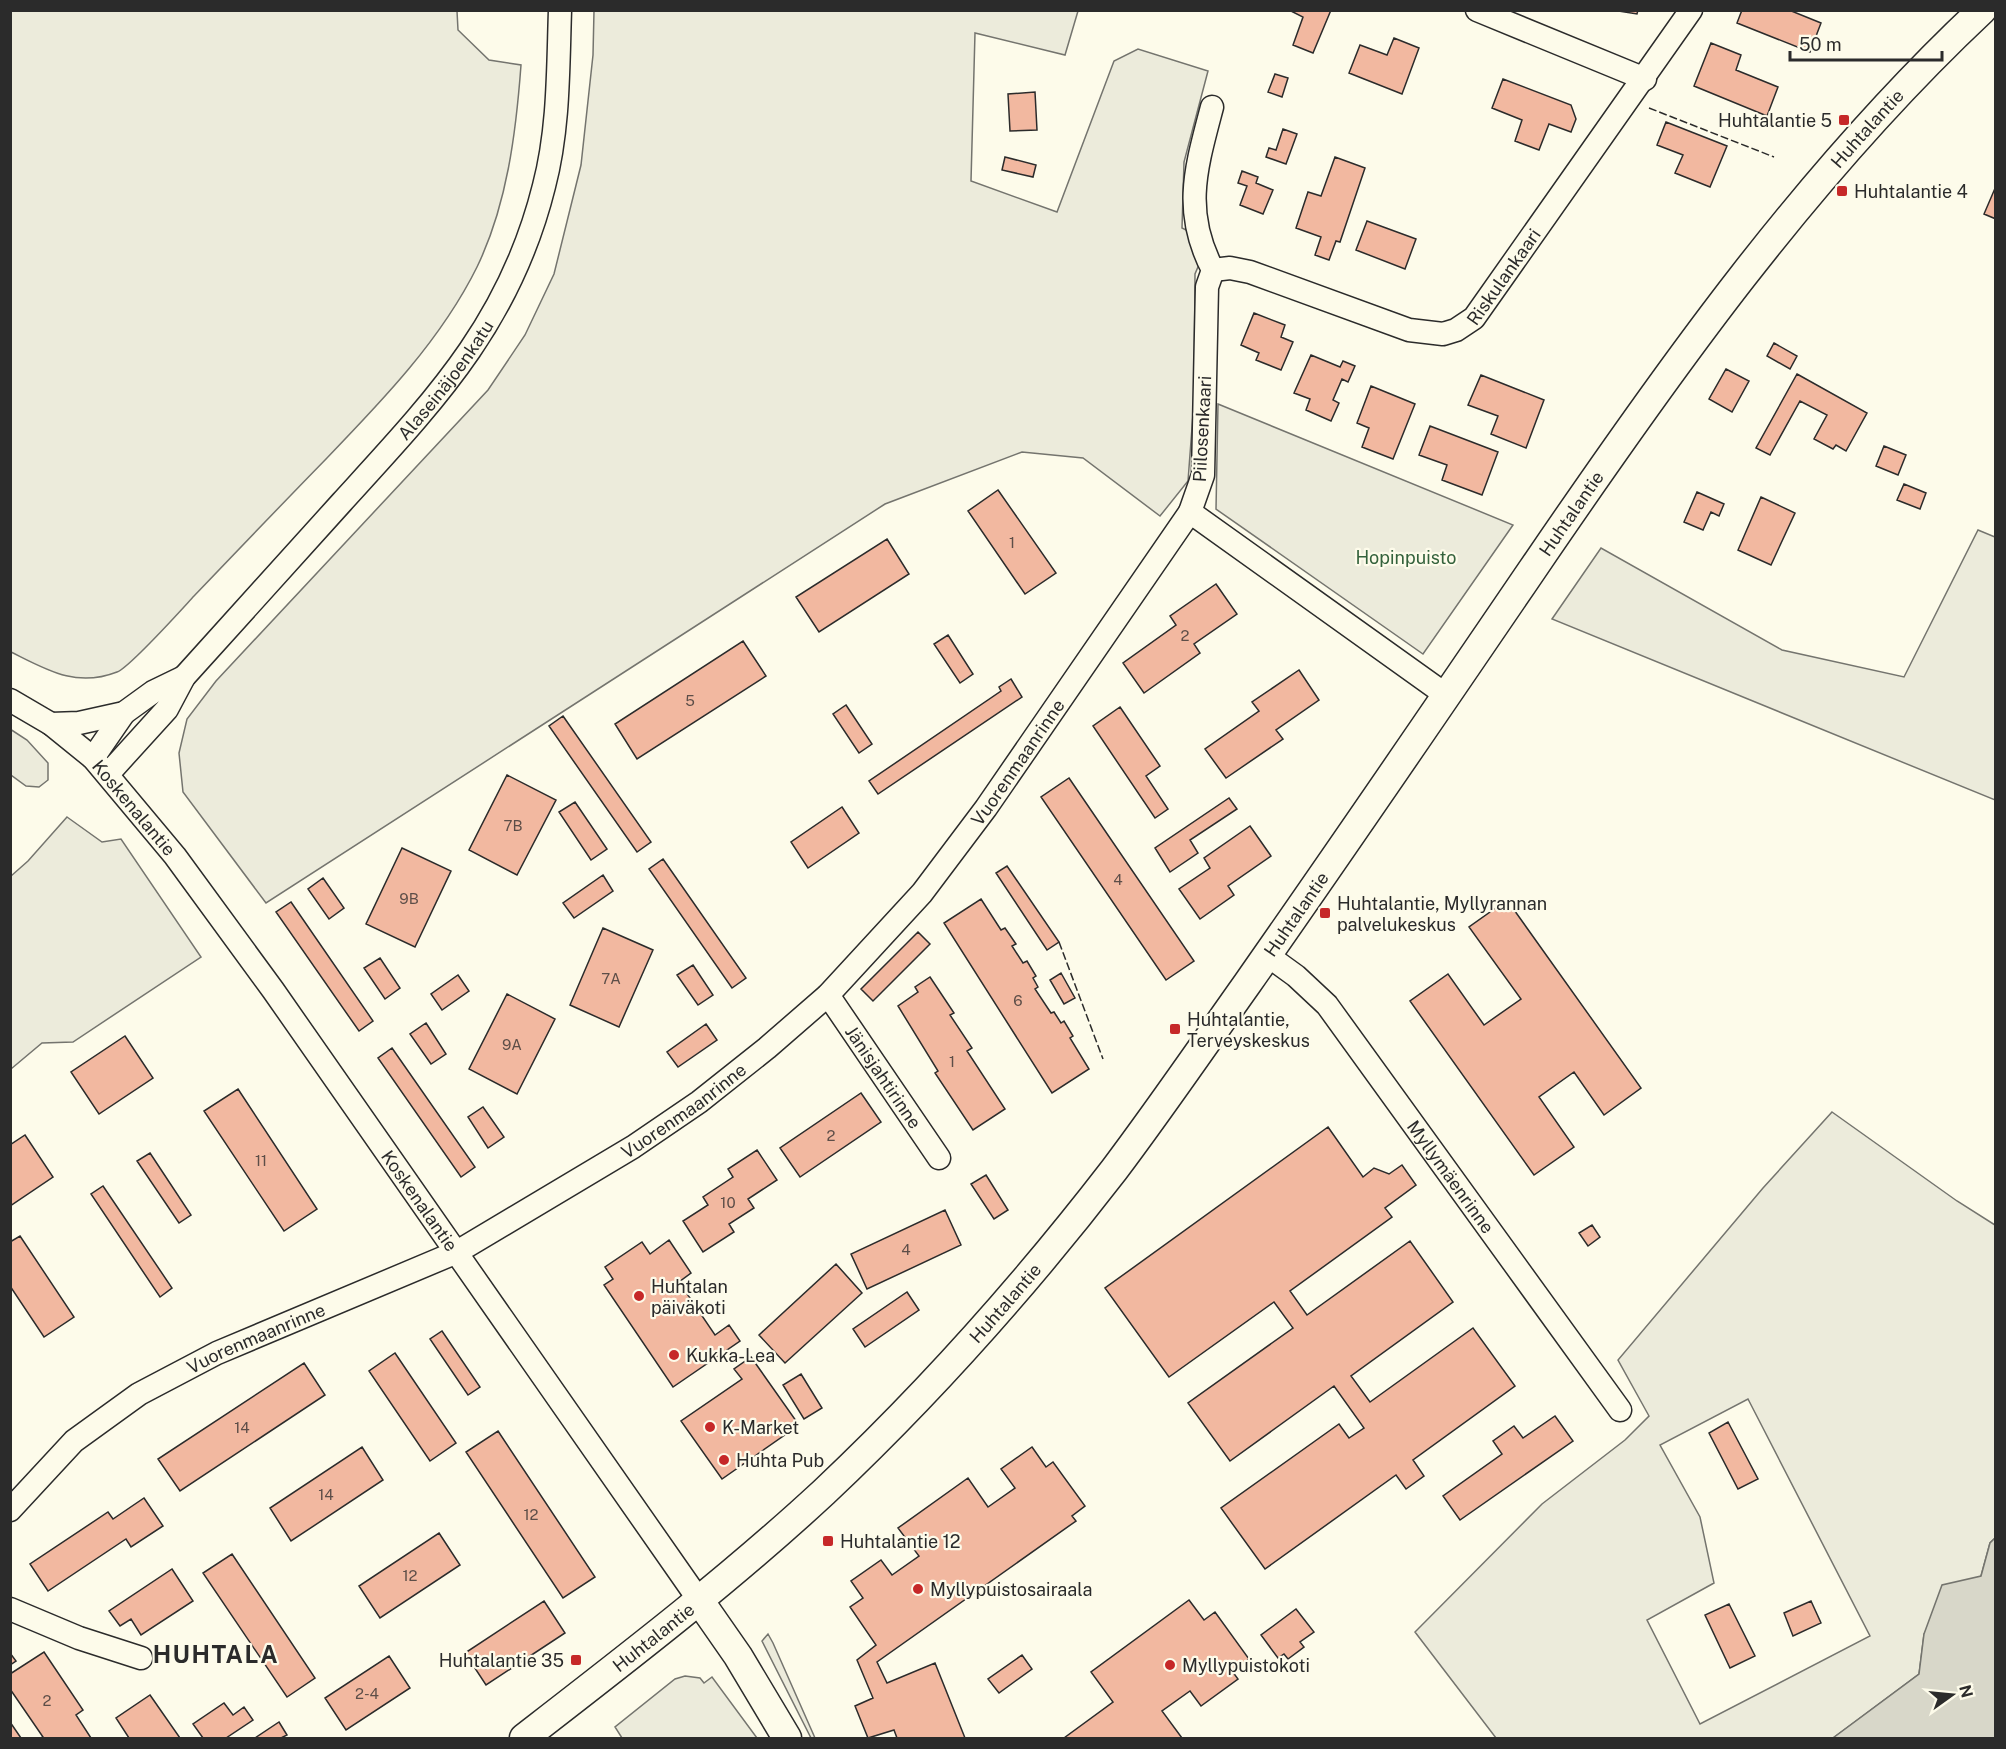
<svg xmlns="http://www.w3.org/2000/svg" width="2006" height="1749" font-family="'Public Sans',sans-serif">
<rect width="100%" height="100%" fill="#fdfbea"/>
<path fill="#ecebdb" stroke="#74746e" stroke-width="1.5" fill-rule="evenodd" d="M10,11H457L458,30L489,60L521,65C516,133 507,205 477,267C441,340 382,401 326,459C282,504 238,550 194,596C181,610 130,667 117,672C76,688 47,670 11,652Z
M594,11H1078L1065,55L975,33L971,181L1057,212L1114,61L1138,49L1208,71L1184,162L1182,228L1209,241L1195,274L1194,401L1188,481L1160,516L1083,458L1022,452L885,504L266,903L183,792L179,753L187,719L216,681L488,390L525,335L554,274L581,165L593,55Z
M1218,404L1513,525L1423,654L1216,509Z
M1978,530L1995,537V800L1552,619L1601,548L1782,650L1904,677Z
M10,729L27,740L48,763V780L39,787L26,786L11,775Z
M67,817L102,842L121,839L201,957L73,1042L42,1043L11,1069V876L28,861Z
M1832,1112L1957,1201L1995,1225V1538L1990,1543L1981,1576L1924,1634L1919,1674L1833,1738H1496L1415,1632L1542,1504L1625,1440L1649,1416L1618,1360L1763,1188ZM1748,1399L1870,1636L1700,1724L1647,1620L1714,1583L1700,1517L1660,1445Z
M768,1634L773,1643L815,1738H811L762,1641Z
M685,1676L700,1678L704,1683L712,1677L757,1738H622L615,1727L675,1679Z"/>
<path fill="#d8d7c9" stroke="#74746e" stroke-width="1.5" d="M1995,1538V1738H1833L1919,1674L1924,1634L1942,1585L1981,1576L1990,1543Z"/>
<path fill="#f2b8a0" stroke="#2b2b2b" stroke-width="1.5" d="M1289,10H1331L1313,53L1293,45L1303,17Z
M1612,10H1638L1637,14Z
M1742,10H1789L1821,23L1810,52L1737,23Z
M1394,38L1419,48L1402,94L1349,73L1360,45L1387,55Z
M1711,43L1741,55L1736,70L1778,87L1767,116L1694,86Z
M1275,74L1288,78L1282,97L1268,92Z
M1503,79L1571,105L1576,119L1571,132L1549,124L1539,150L1515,141L1522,120L1492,108Z
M1035,92L1037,130L1010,131L1008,94Z
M1666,122L1727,146L1710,187L1675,173L1683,155L1657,145Z
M1283,129L1297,134L1286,164L1266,157L1269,148L1276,150Z
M1005,157L1036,165L1033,177L1002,170Z
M1335,157L1365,168L1340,242L1336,241L1329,260L1315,255L1321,237L1296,228L1308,192L1321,196Z
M1242,171L1258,177L1256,183L1273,190L1263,214L1240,205L1247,186L1238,183Z
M1996,186V219L1984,214Z
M1367,221L1416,239L1405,269L1356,250Z
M1254,313L1285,325L1281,337L1293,342L1281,370L1256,360L1259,353L1241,345Z
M1774,343L1797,356L1790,369L1767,356Z
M1311,355L1340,367L1343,361L1355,366L1348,382L1342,379L1333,400L1339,403L1331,421L1306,410L1310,399L1294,393Z
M1726,369L1749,381L1732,412L1709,399Z
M1797,374L1867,413L1846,451L1836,445L1833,449L1814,439L1827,415L1800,401L1770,455L1756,448Z
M1481,375L1544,400L1526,448L1491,434L1498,416L1468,405Z
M1371,386L1415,404L1393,459L1362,447L1369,428L1357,423Z
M1430,426L1498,452L1482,495L1442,480L1447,465L1419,455Z
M1884,446L1906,455L1898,475L1876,466Z
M1904,484L1926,493L1920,509L1897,500Z
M998,490L1056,573L1025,594L968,511Z
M1697,492L1724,504L1719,516L1711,512L1703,530L1684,522Z
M1761,497L1795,513L1771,565L1738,550Z
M887,539L909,574L819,632L796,597Z
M1216,584L1237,614L1194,644L1200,653L1144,693L1123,663L1176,625L1170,616Z
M948,635L973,674L960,683L934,644Z
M743,641L766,676L637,759L615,724Z
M1299,670L1319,700L1276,730L1283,739L1226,778L1205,749L1259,711L1252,702Z
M1011,679L1022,697L878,794L869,781L1001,691L999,687Z
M846,705L872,744L859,753L833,714Z
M1120,707L1160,766L1146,776L1168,809L1155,818L1093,726Z
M563,716L651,842L637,852L549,726Z
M507,775L556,800L517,875L469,850Z
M1069,778L1194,961L1166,980L1041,797Z
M1229,798L1237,809L1190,840L1198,853L1170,872L1155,848Z
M575,802L607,849L591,860L559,812Z
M842,807L859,833L808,868L791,842Z
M1250,826L1271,856L1228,886L1234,895L1200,919L1179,889L1210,868L1204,858Z
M402,848L451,871L415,947L366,924Z
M663,859L746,978L732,988L649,869Z
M1007,866L1059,942L1047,950L996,873Z
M603,875L613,891L574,918L563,903Z
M323,878L344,908L329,919L308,889Z
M981,899L1001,930L1005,928L1016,944L1012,946L1023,963L1027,961L1036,976L1033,978L1038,987L1035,989L1051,1013L1054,1012L1061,1023L1064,1021L1073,1036L1070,1038L1089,1069L1052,1093L944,923Z
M1507,900L1641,1088L1604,1115L1574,1072L1539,1097L1574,1147L1534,1175L1410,1001L1448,974L1484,1025L1521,999L1469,927Z
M291,902L373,1021L359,1031L276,912Z
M603,928L653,950L619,1027L570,1005Z
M918,932L930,944L873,1001L861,989Z
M380,958L400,988L385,999L364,968Z
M693,965L713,995L698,1005L677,975Z
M1061,973L1075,998L1064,1004L1050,980Z
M458,975L469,991L442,1010L431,994Z
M930,977L954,1013L950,1015L972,1048L967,1051L1005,1109L973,1130L935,1073L938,1071L898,1006L918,992L915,987Z
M507,994L555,1019L517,1094L469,1069Z
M426,1023L446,1054L431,1064L410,1034Z
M706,1024L717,1040L678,1067L667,1052Z
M125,1036L153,1078L99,1114L71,1072Z
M392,1048L475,1167L461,1177L378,1058Z
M238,1089L317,1209L284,1231L204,1111Z
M861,1093L881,1122L800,1177L780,1148Z
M483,1107L504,1137L488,1148L468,1117Z
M1328,1127L1363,1177L1374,1168L1389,1174L1402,1165L1416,1185L1385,1208L1392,1217L1290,1291L1307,1315L1410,1241L1453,1302L1351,1376L1370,1402L1473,1328L1515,1386L1413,1460L1424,1476L1406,1489L1396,1475L1265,1569L1221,1508L1339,1424L1349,1438L1364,1428L1334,1386L1230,1461L1188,1403L1293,1328L1274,1302L1169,1377L1105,1288Z
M25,1135L53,1177L10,1206V1145Z
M757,1150L777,1180L748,1199L754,1208L729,1224L734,1232L703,1252L683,1221L708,1205L703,1197L733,1177L728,1169Z
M150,1153L191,1215L179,1223L137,1161Z
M986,1175L1008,1210L994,1219L971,1184Z
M103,1186L172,1288L160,1297L91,1194Z
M945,1210L961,1245L867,1289L851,1254Z
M1592,1225L1600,1237L1588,1246L1579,1233Z
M20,1236L74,1317L44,1337L10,1286V1242Z
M669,1240L691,1273L679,1282L715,1335L729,1325L740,1341L673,1387L604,1285L613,1279L605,1267L642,1242L650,1254Z
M836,1264L862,1293L785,1363L759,1335Z
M907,1292L919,1310L865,1347L853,1329Z
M442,1331L480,1387L468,1395L430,1339Z
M395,1353L456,1443L430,1461L369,1371Z
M751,1357L799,1425L722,1479L681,1421L742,1379L734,1369Z
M304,1363L325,1395L180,1491L158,1459Z
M801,1374L822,1408L804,1419L783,1385Z
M1555,1416L1573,1441L1460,1520L1443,1496L1502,1454L1493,1441L1514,1426L1523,1438Z
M1728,1422L1758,1479L1738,1489L1709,1433Z
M498,1431L595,1577L563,1598L466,1452Z
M362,1447L383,1480L291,1541L270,1508Z
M1032,1447L1046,1467L1053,1462L1085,1506L1072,1516L1076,1521L877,1662L887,1683L935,1663L965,1738H897L894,1730L868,1738L855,1706L873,1698L857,1660L876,1645L850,1607L863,1598L851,1581L881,1560L892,1575L919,1556L898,1528L968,1478L988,1507L1015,1488L1001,1469Z
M144,1498L163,1526L131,1547L126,1539L48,1591L30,1564L108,1512L113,1519Z
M439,1533L460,1565L380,1618L359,1586Z
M232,1554L315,1678L287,1697L203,1573Z
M172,1569L193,1601L141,1635L131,1619L120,1626L109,1611Z
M1189,1600L1204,1620L1215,1612L1249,1659L1232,1671L1238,1679L1201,1706L1190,1691L1162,1711L1182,1738H1064L1113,1702L1091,1672Z
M544,1601L565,1633L486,1685L465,1653Z
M1811,1601L1821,1623L1793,1636L1784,1613Z
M1729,1604L1755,1656L1730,1668L1705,1615Z
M1296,1609L1314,1632L1300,1642L1304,1647L1288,1659L1284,1654L1278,1658L1261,1635Z
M44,1652L83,1710L76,1715L91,1738H41L43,1737L10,1689V1674Z
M10,1653L16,1661L10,1665Z
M1022,1655L1032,1669L999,1693L988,1679Z
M389,1656L410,1688L346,1730L325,1698Z
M150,1695L180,1738H129L116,1718Z
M224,1703L233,1715L244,1707L253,1720L226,1738H203L193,1724Z
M10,1722L21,1738H10Z
M279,1722L287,1735L281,1738H255Z"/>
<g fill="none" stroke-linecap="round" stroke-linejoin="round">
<defs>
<g id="minor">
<path d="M1477,10L1645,79"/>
<path d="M1212,107C1196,168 1182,211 1213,270L1207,287L1203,475L1190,512L1446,695"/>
<path id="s1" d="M1213,270L1230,268L1250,272L1409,330L1443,334L1456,330L1474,318L1691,10"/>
<path id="s2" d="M10,700L51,724L93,758L175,856L273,990L699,1600"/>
<path d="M51,724L79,723L124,713L153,692L184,677"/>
<path d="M93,758L124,713"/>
<path id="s3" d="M108,774L167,709L184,677C236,619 289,561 342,502C434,401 510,323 544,186C559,129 558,69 560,10"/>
<path id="s4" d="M1267,955L1296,976L1327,1005L1620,1410"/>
<path id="s5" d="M828,995L939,1158"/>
<path id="s6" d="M10,1510L74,1441L139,1394L217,1353L457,1252L633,1147L699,1102L767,1048L828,995L922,893L986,808L1190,512"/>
<path d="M10,1609L79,1638L141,1658"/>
</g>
<g id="major">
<path d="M699,1600L738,1656L787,1738"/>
<path id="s7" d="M524,1738C626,1659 729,1580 824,1492C929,1393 1026,1284 1114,1170C1160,1109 1203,1046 1247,984C1343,847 1438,708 1532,570C1667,372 1807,174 1982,10"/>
</g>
</defs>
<use href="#minor" stroke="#2b2b2b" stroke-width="25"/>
<use href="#major" stroke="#2b2b2b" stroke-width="31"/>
<use href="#minor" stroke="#fdfbea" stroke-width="22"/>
<use href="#major" stroke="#fdfbea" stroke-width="28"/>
<path stroke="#2b2b2b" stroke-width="1.5" stroke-dasharray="8 3" stroke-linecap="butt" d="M1649,108L1774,157
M1059,942L1103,1059"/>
</g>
<g fill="#c62828" stroke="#fdfbea" stroke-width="2">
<rect x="1838" y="114" width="12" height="12" rx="3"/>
<rect x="1836" y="185" width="12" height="12" rx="3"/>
<rect x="1319" y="907" width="12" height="12" rx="3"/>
<rect x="1169" y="1023" width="12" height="12" rx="3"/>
<circle cx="639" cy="1296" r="6"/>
<circle cx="674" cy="1355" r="6"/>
<circle cx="710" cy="1427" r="6"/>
<circle cx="724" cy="1460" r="6"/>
<rect x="822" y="1535" width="12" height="12" rx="3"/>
<circle cx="918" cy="1589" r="6"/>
<rect x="570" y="1654" width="12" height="12" rx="3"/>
<circle cx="1170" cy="1665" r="6"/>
</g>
<g text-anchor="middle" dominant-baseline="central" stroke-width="4.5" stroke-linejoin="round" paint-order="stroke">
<g font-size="15" fill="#5d4e48">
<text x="1012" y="542">1</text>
<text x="1185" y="635">2</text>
<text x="690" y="700">5</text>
<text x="513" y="825">7B</text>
<text x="1118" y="879">4</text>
<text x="409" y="898">9B</text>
<text x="611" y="978">7A</text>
<text x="1018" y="1000">6</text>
<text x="512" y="1044">9A</text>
<text x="952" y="1061">1</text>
<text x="831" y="1135">2</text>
<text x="261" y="1160">11</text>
<text x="728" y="1202">10</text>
<text x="906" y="1249">4</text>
<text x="242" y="1427">14</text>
<text x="326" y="1494">14</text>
<text x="531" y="1514">12</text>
<text x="410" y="1575">12</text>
<text x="367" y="1693">2-4</text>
<text x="47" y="1700">2</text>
</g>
<g font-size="18" fill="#2b2b2b" stroke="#fdfbea" text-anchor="start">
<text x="1832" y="120" text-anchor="end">Huhtalantie 5</text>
<text x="1854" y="191">Huhtalantie 4</text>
<text x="1337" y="903">Huhtalantie, Myllyrannan<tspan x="1337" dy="21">palvelukeskus</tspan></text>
<text x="1187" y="1019">Huhtalantie,<tspan x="1187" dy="21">Terveyskeskus</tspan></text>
<text x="651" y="1286">Huhtalan<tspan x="651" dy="21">päiväkoti</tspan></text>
<text x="686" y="1355">Kukka-Lea</text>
<text x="722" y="1427">K-Market</text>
<text x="736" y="1460">Huhta Pub</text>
<text x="840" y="1541">Huhtalantie 12</text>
<text x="930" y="1589">Myllypuistosairaala</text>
<text x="564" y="1660" text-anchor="end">Huhtalantie 35</text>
<text x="1182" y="1665">Myllypuistokoti</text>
</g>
<g font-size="18" fill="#2b2b2b" stroke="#fdfbea">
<text stroke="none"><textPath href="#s7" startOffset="2108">Huhtalantie</textPath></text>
<text stroke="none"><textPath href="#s1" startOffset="327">Riskulankaari</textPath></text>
<text stroke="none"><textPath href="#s3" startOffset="520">Alaseinäjoenkatu</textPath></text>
<text transform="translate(1202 429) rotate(-87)">Piilosenkaari</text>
<text stroke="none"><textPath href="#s7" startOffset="1622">Huhtalantie</textPath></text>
<text stroke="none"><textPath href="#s6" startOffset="1276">Vuorenmaanrinne</textPath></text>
<text stroke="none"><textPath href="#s2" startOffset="166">Koskenalantie</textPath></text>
<text stroke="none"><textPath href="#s7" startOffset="1136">Huhtalantie</textPath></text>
<text stroke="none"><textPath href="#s5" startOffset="99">Jänisjahtirinne</textPath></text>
<text stroke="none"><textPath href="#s6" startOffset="790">Vuorenmaanrinne</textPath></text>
<text stroke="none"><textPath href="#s4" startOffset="290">Myllymäenrinne</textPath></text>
<text stroke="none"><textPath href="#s2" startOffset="652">Koskenalantie</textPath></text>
<text stroke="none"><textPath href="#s7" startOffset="650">Huhtalantie</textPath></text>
<text stroke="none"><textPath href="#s6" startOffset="304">Vuorenmaanrinne</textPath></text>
<text stroke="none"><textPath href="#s7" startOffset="164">Huhtalantie</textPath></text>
</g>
<g font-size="18" fill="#34623c" stroke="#fdfbea">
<text x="1406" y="557">Hopinpuisto</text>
</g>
<g font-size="24" font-weight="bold" letter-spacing="1.5" fill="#2b2b2b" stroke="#fdfbea">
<text x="216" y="1654">HUHTALA</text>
</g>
</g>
<rect width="2006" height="1749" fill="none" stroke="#2b2b2b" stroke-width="24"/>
<g transform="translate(1952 1695) rotate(75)" stroke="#fdfbea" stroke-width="4.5" paint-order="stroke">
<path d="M0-4.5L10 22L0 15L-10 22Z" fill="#2b2b2b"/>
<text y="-9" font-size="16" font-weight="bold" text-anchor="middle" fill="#2b2b2b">N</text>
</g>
<path d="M1790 51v9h152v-9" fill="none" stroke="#2b2b2b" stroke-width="3"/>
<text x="1799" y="51" font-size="18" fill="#2b2b2b" stroke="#fdfbea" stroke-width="4.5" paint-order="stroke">50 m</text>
</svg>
